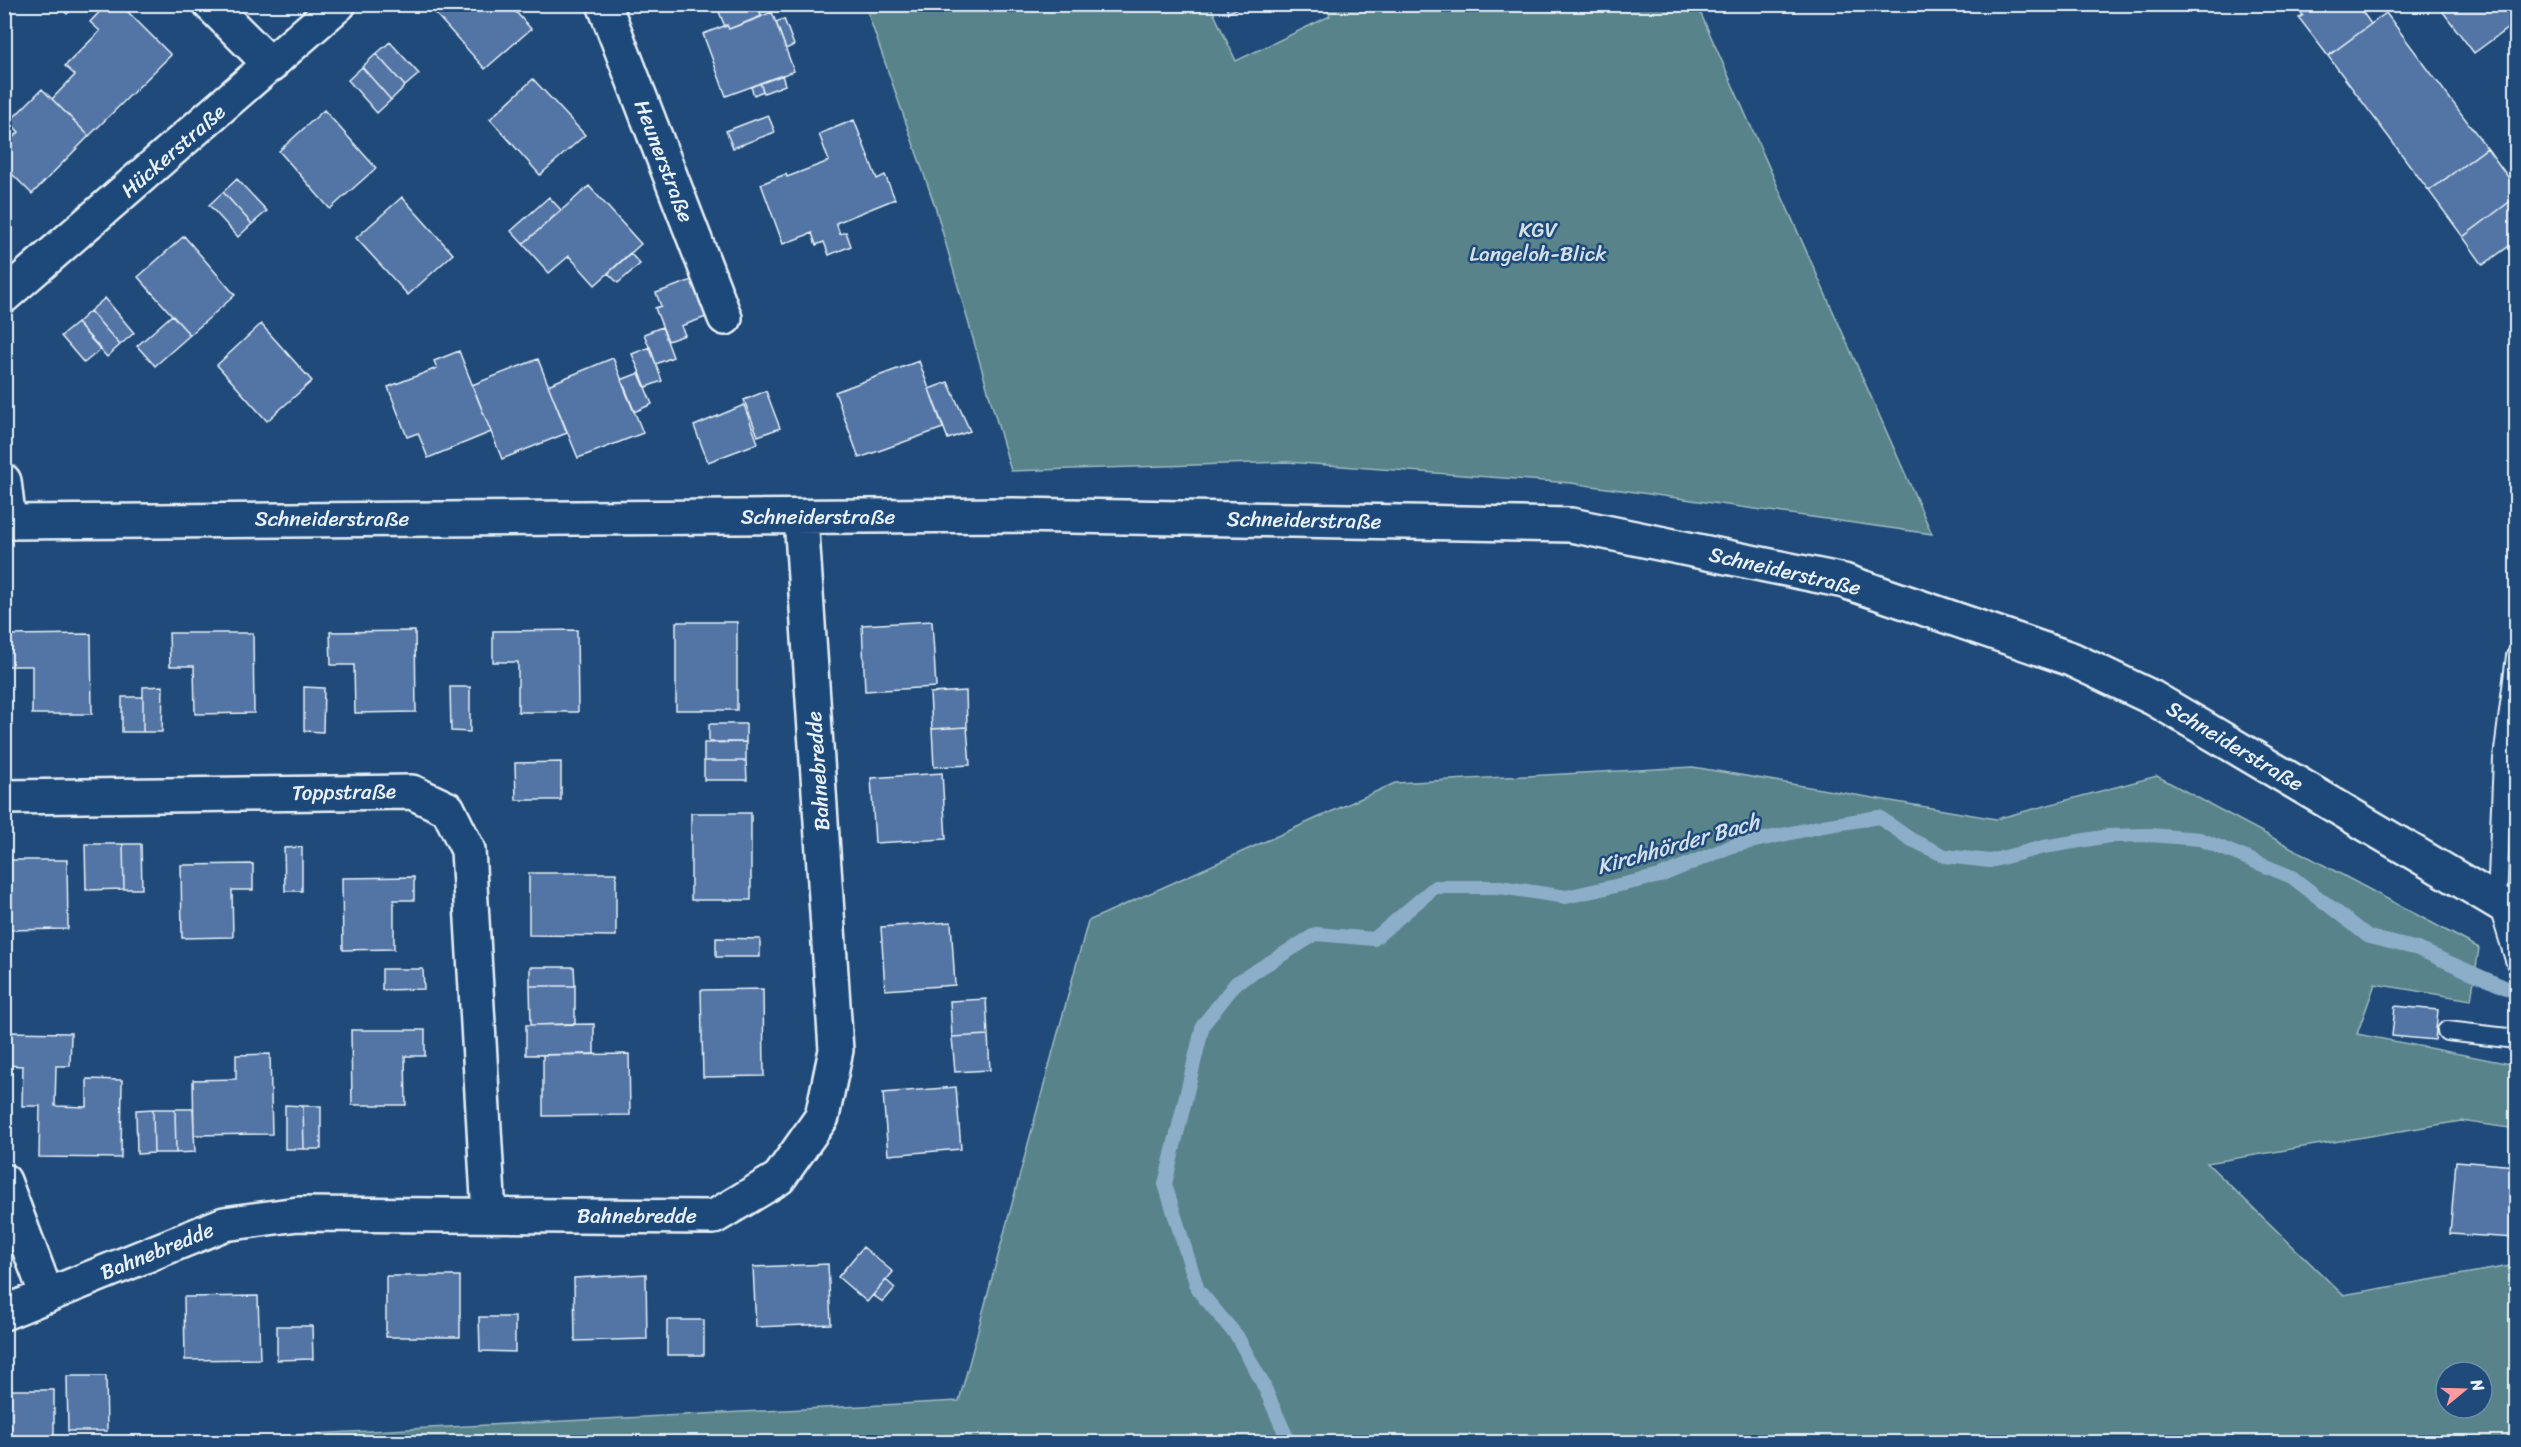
<svg xmlns="http://www.w3.org/2000/svg" width="2521" height="1447" font-family="Sriracha,sans-serif">
<rect width="100%" height="100%" fill="#1f4a7a"/>
<filter id="ink" filterUnits="userSpaceOnUse"><feTurbulence type="fractalNoise" baseFrequency=".0167" numOctaves="2"/><feDisplacementMap in="SourceGraphic" scale="12" xChannelSelector="R" yChannelSelector="G"/><feConvolveMatrix kernelMatrix="1 2 1 2 8 2 1 2 1" color-interpolation-filters="sRGB"/></filter>
<g filter="url(#ink)">
<path fill="#59838a" stroke="#a0bac1" stroke-width="1.5" fill-rule="evenodd" d="M865,5H1210L1236,61L1330,16L1325,5H1697L1932,534L1571,483L1287,462L1011,471L935,206Z
M1693,767L1996,819L2157,776L2479,948L2471,1000L2375,984L2357,1034L2516,1065V1129L2461,1121L2207,1163L2343,1295L2516,1265V1442H287L292,1435L959,1401L1088,921L1395,783ZM2446,1372H2482V1408H2446Z"/>
<g fill="none" stroke-linecap="round" stroke-linejoin="round">
<path stroke="#8daec9" stroke-width="14" d="M1289,1442L1263,1384L1237,1336L1198,1290L1165,1184L1203,1025L1236,983L1316,934L1374,939L1435,887H1500L1566,897L1660,876L1732,846L1823,826L1879,817L1910,839L1945,856L1990,861L2044,847L2109,836L2150,835L2200,839L2292,877L2369,937L2418,949L2511,990"/>
</g>
<path fill="#5275a5" stroke="#e8f1f8" stroke-width="1.5" d="M57,4H77L67,14Z
M107,4H120L171,55L89,136L52,99L75,75L65,66L100,31L90,22Z
M442,4H509L531,29L485,69L434,12Z
M716,4H759L761,17L729,29L727,25L725,27Z
M1225,4H1246L1228,13Z
M2294,4H2357L2371,24L2328,56L2299,18L2303,15Z
M2437,4H2516V22L2474,53Z
M772,12L794,71L726,96L703,34L727,25L729,29Z
M2386,13L2487,148L2429,191L2328,56Z
M784,19L794,45L786,49L776,22Z
M390,42L419,74L405,86L376,54Z
M376,54L405,86L391,100L362,67Z
M362,67L391,100L377,113L348,80Z
M782,75L785,85L764,93L760,83Z
M533,79L585,135L540,175L490,119Z
M760,83L763,91L754,95L751,87Z
M42,89L89,136L32,194L4,166V146L19,132L9,122Z
M324,110L376,168L330,209L279,151Z
M768,115L775,132L733,148L726,131Z
M854,120L877,179L885,175L895,199L836,223L840,234L846,232L851,246L829,255L824,242L816,245L812,233L783,244L761,184L786,174L787,177L829,161L819,134Z
M2487,148L2516,188V197L2463,237L2429,191Z
M237,179L267,211L252,224L223,192Z
M589,186L641,244L595,285L569,256L549,273L523,244Z
M223,192L252,224L238,237L209,205Z
M402,197L453,254L408,295L356,238Z
M549,197L561,210L523,244L511,231Z
M2516,197V241L2483,265L2463,237Z
M184,236L235,295L190,335L138,277Z
M630,253L640,264L618,283L608,273Z
M695,279L709,316L681,326L685,335L668,341L655,308L661,306L656,293Z
M105,298L134,333L120,345L90,311Z
M90,311L120,345L107,357L77,323Z
M172,315L190,335L155,366L137,346Z
M77,323L101,349L84,363L61,336Z
M261,324L312,381L267,421L217,365Z
M662,327L673,357L656,364L644,334Z
M650,347L662,381L646,387L632,354Z
M459,351L491,432L428,458L418,433L407,437L388,387L437,368L434,361Z
M613,358L643,433L578,458L548,385Z
M538,359L567,433L502,459L472,385Z
M919,361L943,428L859,458L835,392Z
M639,373L652,404L634,412L621,380Z
M948,382L970,431L948,439L929,389Z
M766,391L780,428L758,436L744,400Z
M744,405L758,443L708,462L694,426Z
M932,621L936,687L865,691L862,625Z
M676,622H737V710H676Z
M577,630L578,712H518V662H493V631Z
M415,631L416,712L355,713L354,665H331L330,632Z
M169,633H253L254,713L195,714L194,666H170Z
M91,634L92,714H32V666H7V635Z
M163,686L162,732H143V687Z
M304,687L324,688L323,732L304,731Z
M450,687H470V732L451,731Z
M966,691L967,727L932,729L930,693Z
M122,697H143V732H122Z
M709,724H746V742H709Z
M967,727L970,765L934,767L932,729Z
M746,742V761H704V743Z
M704,761H746L747,780H704Z
M561,762V800H516L515,763Z
M942,773L946,839L875,843L871,778Z
M691,813H751V900H691Z
M85,844H123L124,889L86,890Z
M123,844H141L142,889H124Z
M302,847V891H285L284,848Z
M4,860H67L68,929L4,930Z
M253,864V890H232L233,937L182,938L181,865Z
M529,873H616V936L529,935Z
M414,877V900H394V949L343,950L342,878Z
M951,922L955,985L885,990L881,927Z
M716,938L760,939V957H716Z
M530,967H574L575,986H530Z
M382,969H423L424,989L382,990Z
M530,986H575V1024L531,1025Z
M763,989L764,1076L703,1077L701,990Z
M986,999L988,1035L952,1037L950,1001Z
M2395,1006L2438,1010L2435,1040L2392,1036Z
M594,1024V1054L526,1055V1025Z
M351,1030H425V1056H405L406,1105H352Z
M5,1032L71,1033L70,1066H56L55,1106L87,1107V1079L122,1080L121,1158L39,1157L40,1106H22L23,1066L5,1065Z
M988,1035L990,1070L955,1072L952,1037Z
M270,1054L272,1134L194,1135L193,1080L236,1079V1055Z
M629,1054L630,1115L543,1116V1055Z
M956,1087L961,1149L888,1155L883,1093Z
M285,1105L303,1106L304,1149H285Z
M303,1106H321V1149H304Z
M153,1109H175L176,1153H154Z
M153,1109L154,1153L137,1154L136,1110Z
M175,1109H193L195,1152L176,1153Z
M2456,1161L2516,1166V1238L2450,1234Z
M863,1247L893,1272L867,1302L838,1277Z
M828,1264L831,1324L756,1327L753,1267Z
M646,1274L647,1339L575,1341L574,1278Z
M386,1276H460V1337H386Z
M886,1280L895,1288L883,1302L873,1295Z
M258,1296L260,1359L185,1360L184,1297Z
M479,1317H515V1352L480,1351Z
M667,1320H704V1355H667Z
M277,1326H312L313,1359L277,1360Z
M67,1376H106L107,1431H68Z
M4,1390H54V1442H4Z"/>
<g fill="none" stroke-linecap="round" stroke-linejoin="round">
<defs>
<path id="service" d="M2516,656L2503,759L2497,901L2516,963
M2447,1031L2516,1039"/>
<path id="minor" d="M210,4L271,65
M604,4L725,318
M4,296L339,4
M4,481L9,522
M4,522L1014,515L1571,525L1844,581L2071,659L2153,698L2516,913
M4,797L412,792L448,809L468,850L489,1215
M4,1181L47,1296
M4,1313L224,1224L298,1214L714,1217L779,1178L822,1117L836,1050L801,517"/>
</defs>
<use href="#service" stroke="#e8f1f8" stroke-width="22"/>
<use href="#minor" stroke="#e8f1f8" stroke-width="38"/>
<use href="#service" stroke="#1f4a7a" stroke-width="18"/>
<use href="#minor" stroke="#1f4a7a" stroke-width="33"/>
</g>
</g>
<g text-anchor="middle" dominant-baseline="central" stroke-width="5" stroke-linejoin="round" paint-order="stroke">
<g font-size="21" fill="#e8f1f8" stroke="#1f4a7a">
<text transform="translate(173 151) rotate(-41)">Hückerstraße</text>
<text transform="translate(664 161) rotate(69)">Heunerstraße</text>
<text x="818" y="517">Schneiderstraße</text>
<text x="332" y="519">Schneiderstraße</text>
<text transform="translate(1304 520) rotate(1)">Schneiderstraße</text>
<text transform="translate(1785 571) rotate(13)">Schneiderstraße</text>
<text transform="translate(2235 746) rotate(31)">Schneiderstraße</text>
<text transform="translate(818 771) rotate(-94)">Bahnebredde</text>
<text transform="translate(344 792) rotate(-1)">Toppstraße</text>
<text x="637" y="1216">Bahnebredde</text>
<text transform="translate(157 1251) rotate(-22)">Bahnebredde</text>
</g>
<g font-size="21" fill="#d3e0e8" stroke="#1f4a7a">
<text x="1538" y="230">KGV<tspan x="1538" dy="24">Langeloh-Blick</tspan></text>
</g>
<g font-size="22" font-style="italic" fill="#d1e0ec" stroke="#1f4a7a">
<text transform="translate(1678 844) rotate(-16)">Kirchhörder Bach</text>
</g>
</g>
<rect width="2521" height="1447" fill="none" stroke="#1f4a7a" stroke-width="24"/>
<rect x="12" y="12" width="2497" height="1423" fill="none" stroke="#e8f1f8" stroke-width="2" filter="url(#ink)"/>
<g transform="translate(2464 1390) rotate(71)"><circle r="28" fill="#1f4a7a" stroke="#6f8dac" stroke-width="1.5"/>
<path d="M0-4.5L10 22L0 15L-10 22Z" fill="#ff9aa2"/>
<text y="-9" font-size="16" font-weight="bold" text-anchor="middle" fill="#e8f1f8">N</text>
</g>
</svg>
